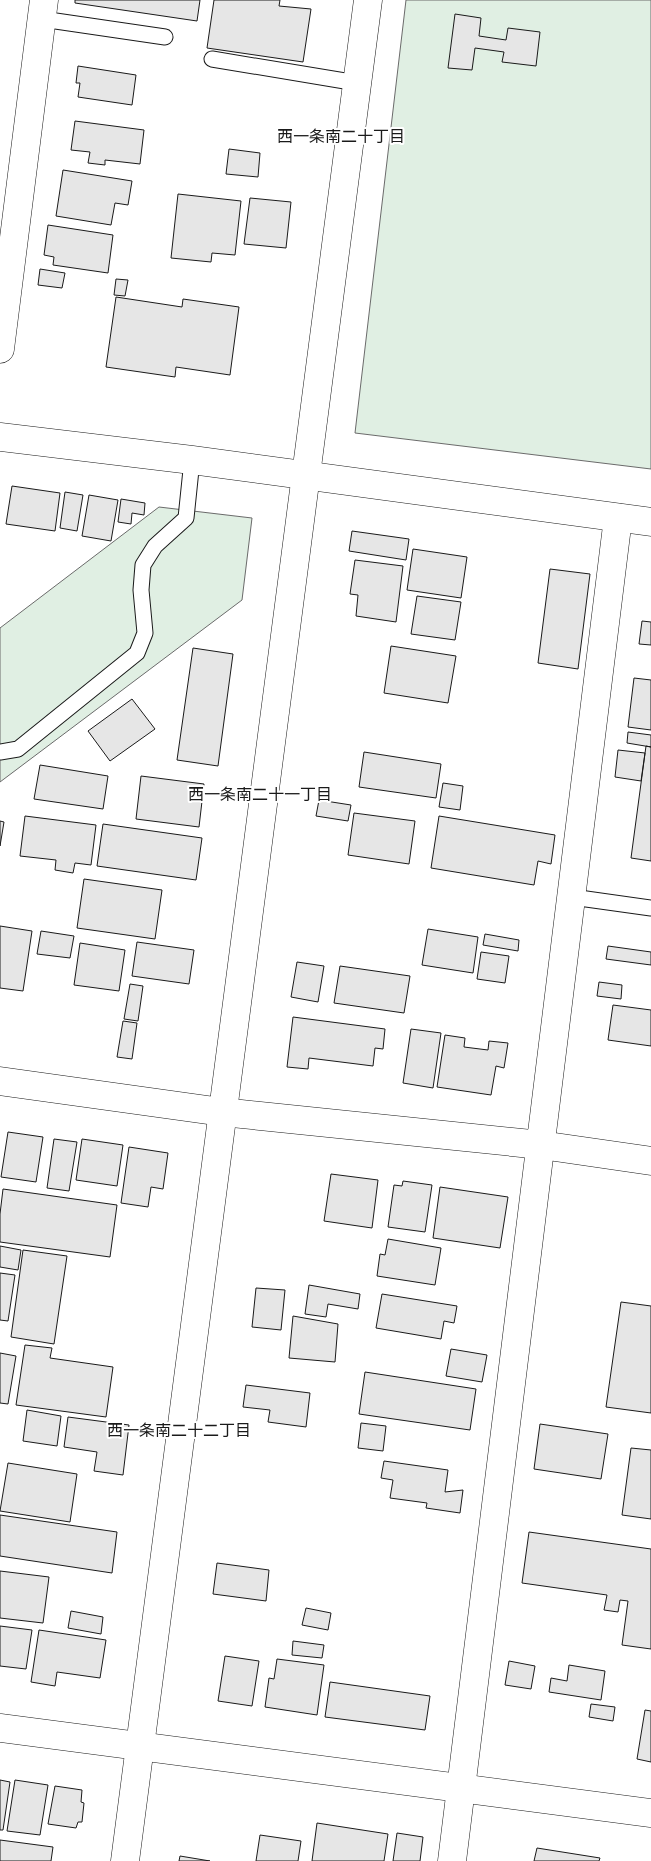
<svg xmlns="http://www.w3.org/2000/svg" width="651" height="1861" font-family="'Public Sans','Noto Sans JP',sans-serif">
<rect width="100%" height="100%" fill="#fff"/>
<path fill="#e0efe3" stroke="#6a6a6a" d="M406,0H651V469L355,433Z
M159,507L252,518L242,600L0,782V628Z"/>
<path fill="#e6e6e6" stroke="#1a1a1a" d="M75,0H200L197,21L75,3Z
M214,0H280L279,6L311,9L303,62L207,48Z
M455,14L481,18L479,36L506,40L508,28L540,32L536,66L502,62L504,52L475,48L472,70L448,68Z
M78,66L136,75L132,105L78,97L80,83H76Z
M75,121L144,130L140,164L105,160V165L88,163L90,152L71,150Z
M229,149L260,153L258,177L226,174Z
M63,170L132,181L128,205L115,203L111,225L56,216Z
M178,194L241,201L235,255L212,253L211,262L171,258Z
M250,198L291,202L286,248L244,244Z
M48,225L113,235L108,273L53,265L54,257L44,255Z
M40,269L65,273L62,288L38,285Z
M116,279L128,280L125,296L114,295Z
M116,297L182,307L183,299L239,307L230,375L176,367L175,377L106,367Z
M12,486L60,493L55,531L6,524Z
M65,492L83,495L77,531L60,528Z
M89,495L118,500L111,541L82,536Z
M121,499L145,503L144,515L132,513L131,524L118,522Z
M352,531L409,539L406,560L349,551Z
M413,549L467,557L461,598L407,590Z
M355,560L403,566L396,622L356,616L358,595L350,594Z
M550,569L590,574L578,669L538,663Z
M417,596L461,602L455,640L411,634Z
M642,621L651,622V645L639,644Z
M391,646L456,656L448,703L384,693Z
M193,648L233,654L218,766L177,760Z
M634,678L651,680V730L628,727Z
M132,699L155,729L110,761L88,731Z
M628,732L651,735V747L627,743Z
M646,746L651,747V861L631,858Z
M618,750L645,753L641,781L615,777Z
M364,752L441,764L436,798L359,787Z
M40,765L108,776L103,809L34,799Z
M141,776L204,784L199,827L136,819Z
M443,783L463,786L460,810L439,807Z
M319,800L351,805L348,821L316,816Z
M354,813L415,821L409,864L348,855Z
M25,816L96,825L91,865L75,863L73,873L55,870L56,860L20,856Z
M439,816L555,835L551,864L538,861L534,885L431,868Z
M0,821L4,822L0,846Z
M103,824L202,838L196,880L97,866Z
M84,879L162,890L155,939L77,928Z
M0,926L32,931L23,991L0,988Z
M428,929L478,937L473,973L422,965Z
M41,931L74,936L70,958L37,954Z
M485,934L519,940L518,951L483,945Z
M137,942L194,950L189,984L132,976Z
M80,943L125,950L119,991L74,985Z
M608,946L651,952V965L606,959Z
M481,952L509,956L505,983L477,979Z
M297,962L324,966L318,1002L291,997Z
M340,966L410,976L404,1013L334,1003Z
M599,982L622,985L621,999L597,996Z
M130,984L143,986L138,1021L124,1019Z
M613,1005L651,1010V1046L608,1040Z
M293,1017L385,1029L383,1049L375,1048L373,1066L309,1058L308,1069L287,1067Z
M123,1021L137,1023L132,1059L117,1057Z
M411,1029L441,1033L433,1088L403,1083Z
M445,1035L465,1038L464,1047L488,1050L489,1041L508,1043L504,1068L496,1066L491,1095L437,1087Z
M8,1132L43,1137L36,1182L1,1177Z
M54,1139L77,1142L69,1191L47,1188Z
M82,1139L123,1145L117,1186L76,1180Z
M129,1147L168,1153L163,1189L151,1187L148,1207L121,1203Z
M331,1174L378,1180L372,1228L324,1221Z
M403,1181L432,1185L425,1232L388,1227L394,1185L402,1186Z
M440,1187L508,1197L500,1248L433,1238Z
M3,1189L117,1205L110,1257L0,1242V1214Z
M388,1239L441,1248L435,1285L377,1276L380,1254L385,1255Z
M0,1246L21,1250L18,1270L0,1267Z
M23,1250L67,1256L54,1344L11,1337Z
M0,1273L15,1275L8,1321L0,1320Z
M309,1285L360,1294L358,1309L328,1304L326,1317L305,1314Z
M256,1288L285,1290L281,1330L252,1327Z
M382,1294L457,1306L454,1323L444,1321L441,1339L376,1328Z
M621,1302L651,1306V1413L606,1407Z
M293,1316L338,1324L335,1362L289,1358Z
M25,1345L52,1348L50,1358L113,1367L106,1417L16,1405Z
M451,1349L487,1355L482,1382L446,1376Z
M0,1353L16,1356L8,1404L0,1403Z
M365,1372L476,1389L470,1430L359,1414Z
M246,1385L310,1393L306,1427L268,1422L270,1410L243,1407Z
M27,1410L61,1416L57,1446L23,1441Z
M68,1417L129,1425L123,1475L94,1471L97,1452L64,1447Z
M361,1423L386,1426L383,1451L358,1448Z
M540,1424L608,1434L601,1479L534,1469Z
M631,1448L651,1450V1519L622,1515Z
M384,1461L448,1470L445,1492L463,1490L460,1513L426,1508L427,1503L390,1498L393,1480L381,1478Z
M8,1463L77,1474L70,1522L0,1511Z
M0,1515L117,1532L112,1573L0,1556Z
M529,1532L651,1549V1649L622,1645L628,1601L620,1600L618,1612L604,1610L607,1595L522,1583Z
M217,1563L269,1570L266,1601L213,1594Z
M0,1571L49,1577L43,1623L0,1618Z
M306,1608L331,1613L328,1630L302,1625Z
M71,1611L103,1617L101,1634L68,1628Z
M0,1626L32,1630L26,1669L0,1666Z
M39,1630L106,1640L100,1678L57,1672L55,1686L31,1682Z
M293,1641L324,1645L322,1658L292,1655Z
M225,1656L259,1661L252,1706L218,1701Z
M277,1659L324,1665L317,1715L265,1707L269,1678L274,1679Z
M509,1661L535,1666L531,1689L505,1685Z
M569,1665L605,1671L601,1700L549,1692L551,1678L567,1681Z
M330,1682L430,1696L425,1730L325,1717Z
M591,1704L615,1707L613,1721L589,1717Z
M645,1710L651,1711V1762L637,1759Z
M0,1780L10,1782L3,1830H0Z
M15,1780L48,1785L40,1835L7,1831Z
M55,1786L82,1790L81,1802L84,1803L82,1822H78L76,1828L48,1824Z
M317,1823L388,1834L384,1861H312Z
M397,1833L423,1837L420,1861H393Z
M260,1835L301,1841L298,1861H256Z
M0,1840L53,1847L51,1861H0Z
M537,1848L600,1858L599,1861H534Z
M180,1856L210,1861H179Z"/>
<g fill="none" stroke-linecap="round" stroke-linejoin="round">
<defs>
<path id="lane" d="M42,19L165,37
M212,59L357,83
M0,752L18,749L137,653L145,633L141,590L143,565L155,546L186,518L192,460
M572,897L651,908"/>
<path id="street" d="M0,349L44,0
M0,1081L222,1112L541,1145L651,1161
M125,1861L368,0
M452,1861L618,518"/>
<path id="secondary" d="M0,437L192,460L651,522
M0,1728L651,1813"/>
</defs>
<use href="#lane" stroke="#1a1a1a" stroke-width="17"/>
<use href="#street" stroke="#1a1a1a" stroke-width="29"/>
<use href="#secondary" stroke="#1a1a1a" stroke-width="29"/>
<use href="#lane" stroke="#fff" stroke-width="15"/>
<use href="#street" stroke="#fff" stroke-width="28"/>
<use href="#secondary" stroke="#fff" stroke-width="28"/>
</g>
<g text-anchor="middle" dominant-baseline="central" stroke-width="4" stroke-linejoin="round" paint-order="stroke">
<g font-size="16" fill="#1a1a1a" stroke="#fff">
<text x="341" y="136">西一条南二十丁目</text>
<text x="260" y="794">西一条南二十一丁目</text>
<text x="179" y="1430">西一条南二十二丁目</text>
</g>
</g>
</svg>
